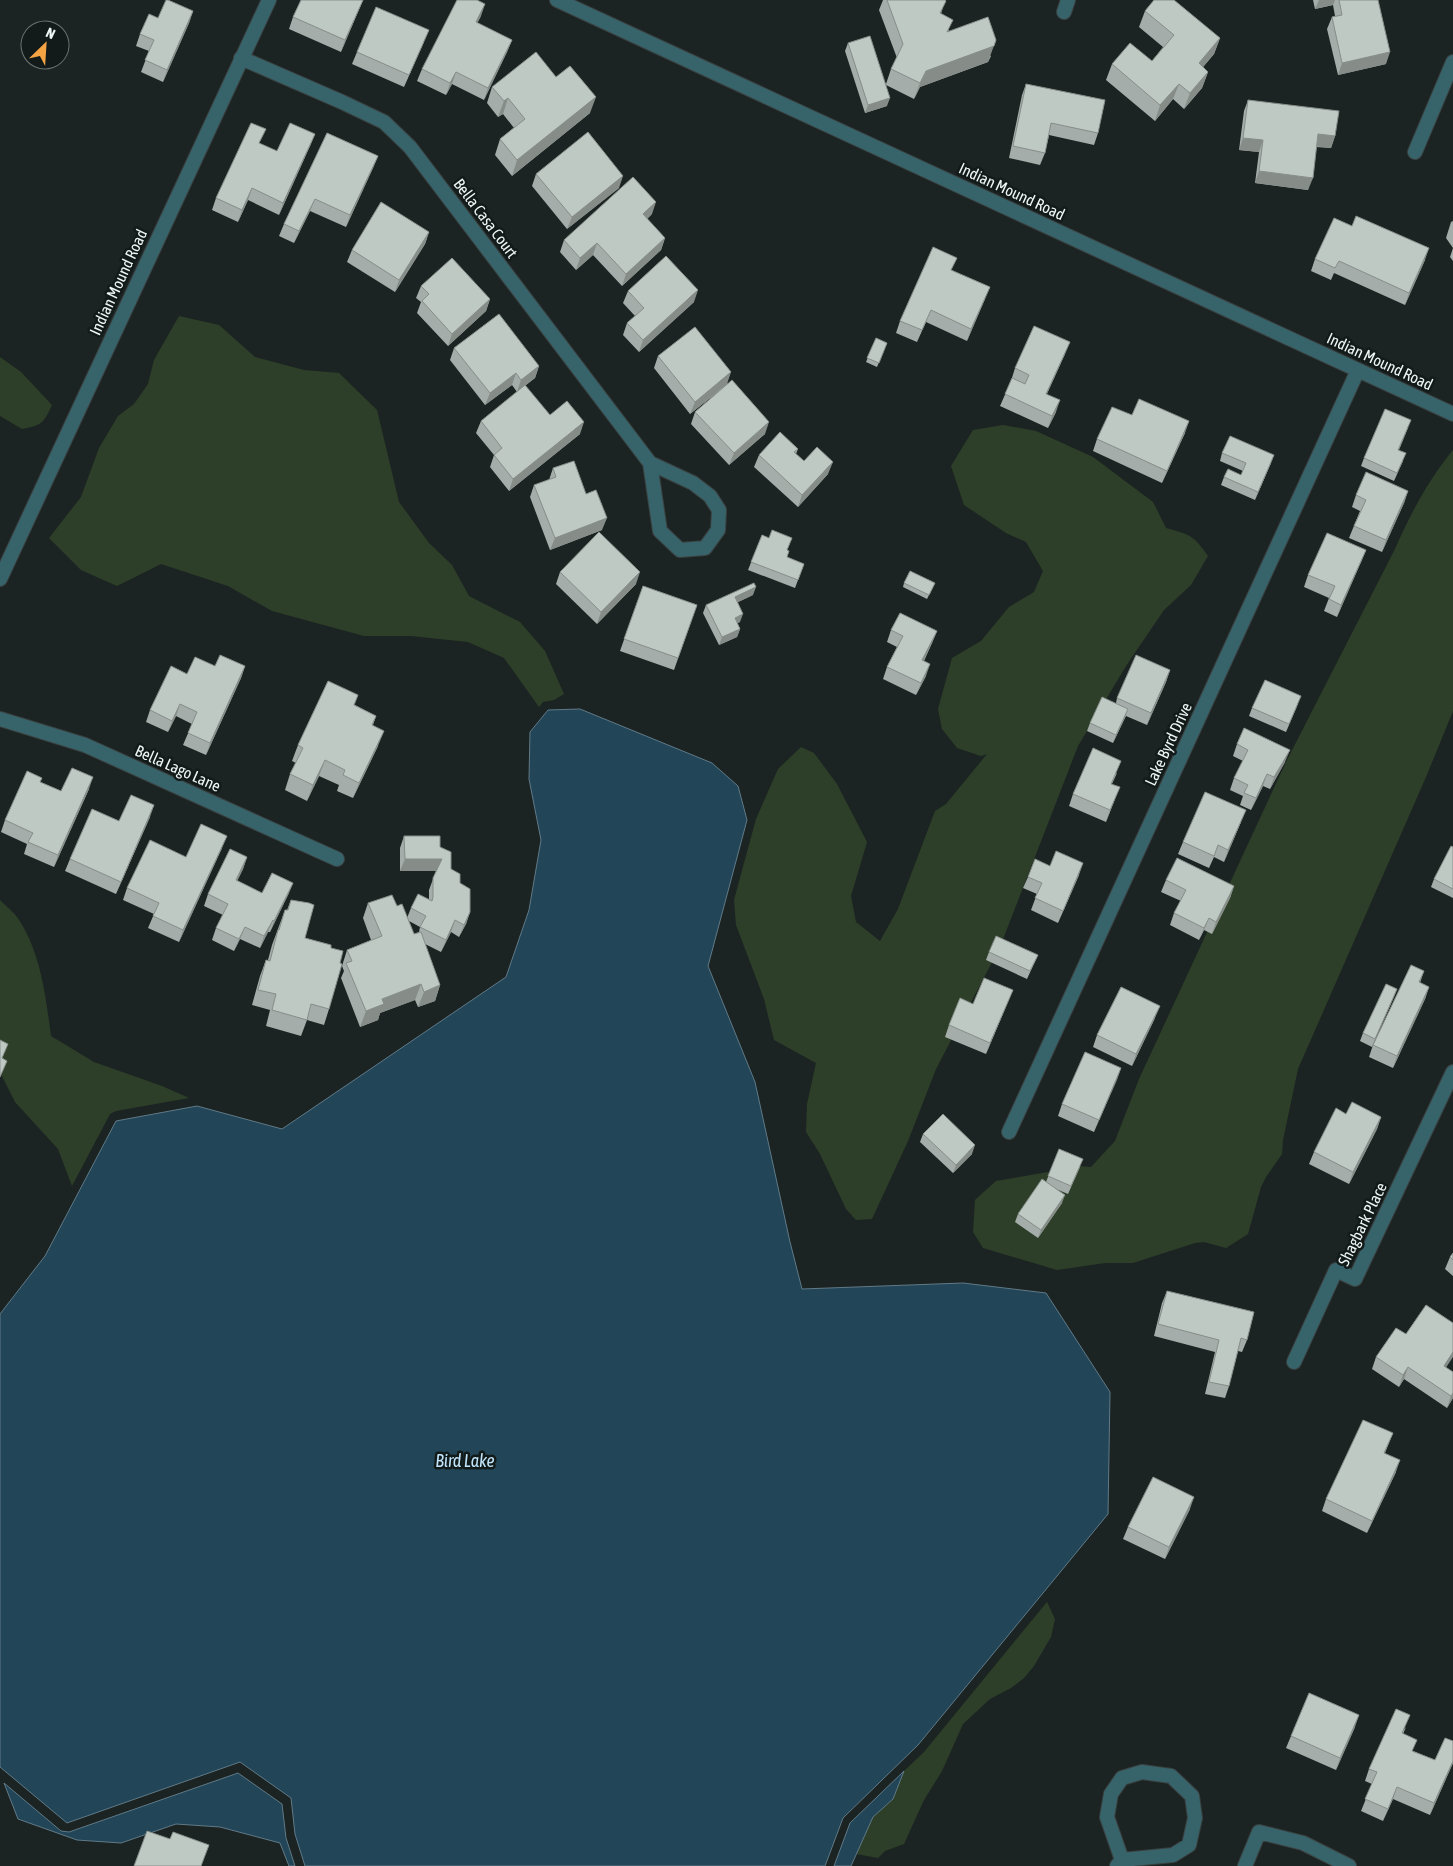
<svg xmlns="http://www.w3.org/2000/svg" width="1453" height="1866" font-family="'Asap Condensed',sans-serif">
<rect width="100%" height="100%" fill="#1c2423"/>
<path fill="#2d3f28" d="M179,316L219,325L255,357L304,370L339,373L377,410L399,502L429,543L452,565L469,596L520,622L545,651L564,694L554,700L543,702L539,707L504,658L468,642L411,636H364L272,611L228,586L161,564L117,586L81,570L49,538L81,497L99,448L118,416L134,404L148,384L154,360Z
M0,357L21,372L52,405C43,424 42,425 22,429L0,416Z
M1003,425L1036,431L1093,457L1153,502L1166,528C1191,535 1193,535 1208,556L1191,585L1164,610L1126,666L1078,746L1000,947L936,1069L908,1141L872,1219L856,1220L846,1209L820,1154L806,1132L807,1104L816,1063L774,1040L764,999L736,925L734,900L756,819L778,769L801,747L814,753L837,784L867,842L851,896L856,922L880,941L898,909L935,811L946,804L987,754L981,756L957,748L942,729L938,709L952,658L981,641L1009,607L1034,592L1043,571L1026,542L1006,533L964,505L951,466L973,430Z
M1453,450V711L1426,777L1298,1069L1283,1140L1282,1154L1266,1177L1261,1187L1248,1234L1226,1248L1204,1242L1195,1243L1133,1263H1105L1057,1270L983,1248L973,1232L975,1200L996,1181L1048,1172L1067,1176L1079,1166L1091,1167L1115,1141L1139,1079L1286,762L1394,551C1410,515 1428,480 1453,450Z
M0,900C7,907 16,914 21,923C41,956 46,998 51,1036L94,1062L162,1086L189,1098L116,1111L110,1114L72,1186L58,1149L15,1102L0,1072Z
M1047,1602L1055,1619L1051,1637L1034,1666L1024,1678L1011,1688L990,1699L963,1724L942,1771L924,1800L904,1844L885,1851L878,1858L856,1854L873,1817L893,1799L904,1771L924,1752Z"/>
<path fill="#224558" stroke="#607a87" d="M580,709L712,763L738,786L747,820L708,966L755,1082L790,1242L802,1289L963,1283L1046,1293L1110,1392L1108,1514L918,1745L843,1818L825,1866H305L295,1834L291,1798L240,1762L67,1823L0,1767V1314L45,1256L116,1121L197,1106L282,1129L506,977L529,910L541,840L529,779L530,732L548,710Z
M904,1771L893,1799L873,1817L851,1866H834L850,1823Z
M238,1773L282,1804L286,1838L295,1866H289L280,1843L220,1827L176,1824L121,1843L77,1840L18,1819L4,1783L61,1831L69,1832Z"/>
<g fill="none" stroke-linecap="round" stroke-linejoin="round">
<defs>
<path id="minor" d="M557,0L1453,414
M1064,12L1068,0
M241,58L342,102L384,122L410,147L650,463L660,531L680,550L705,548L718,530L719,510L710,496L693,483L650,463
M1415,152L1453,62
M0,579L269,0
M0,719L85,745L337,859
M1009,1132L1358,370
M1294,1362L1336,1270L1355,1279L1453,1072
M1117,1866L1122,1860L1173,1855L1189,1845L1195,1818L1192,1796L1171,1776L1142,1772L1122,1778L1111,1794L1107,1817L1122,1860
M1245,1866L1259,1832L1303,1843L1349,1866"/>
</defs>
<use href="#minor" stroke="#3a4140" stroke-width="16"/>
<use href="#minor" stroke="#37636b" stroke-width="14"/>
</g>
<path fill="#a4ada9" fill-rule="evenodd" d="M363,0L341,52L289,29L293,17Z
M883,0H945L941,14L949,31L991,56L988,62L920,87L914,99L886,85L887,106L865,113L845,51L848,43L886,84L891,69L897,58L879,10Z
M1313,0H1378L1386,64L1338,75L1327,29L1332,17L1335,16L1333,5L1315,9Z
M193,11L189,23L163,82L141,72L149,51L136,46L140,34L158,18Z
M1145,11L1220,38L1214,54L1203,67L1208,72L1202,88L1184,109L1173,99L1155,121L1106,80L1112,64L1152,61L1163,47L1139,27Z
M481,16L477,23L512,40L507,52L484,100L452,84L446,95L417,81L422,69Z
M424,42L404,87L352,64L357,52Z
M556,77L590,113L512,176L495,155L500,139L514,128L503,114L498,117L487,103L492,87Z
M1026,84L1098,133L1094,145L1049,135L1045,153L1040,165L1009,158L1022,95Z
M1248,100L1335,136L1331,148L1316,147L1308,190L1255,183L1259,152L1239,150L1244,111Z
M327,133L378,156L373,168L346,227L310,211L294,243L279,236L284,224Z
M315,134L310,146L279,215L248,200L238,222L212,210L216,198L260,144L277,151Z
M536,174L619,188L567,229L532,186Z
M652,214L647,219L665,238L661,250L622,286L593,255L576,270L560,252L564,240Z
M1453,221V261L1450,257L1453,248L1446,238L1451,222Z
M429,232L425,244L395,292L347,262L352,250Z
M1315,259L1425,260L1405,305L1334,273L1331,280L1311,271Z
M952,270L985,299L967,341L926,322L917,342L896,333L900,321Z
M421,286L490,299L486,311L448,346L417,313L421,302L416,298Z
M628,291L694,302L639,352L623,335L627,323L635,316L623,303Z
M876,338L887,343L877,367L866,362Z
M454,348L539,366L535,378L517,392L512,385L485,405L450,360Z
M1065,354L1047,394L1056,412L1048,428L1000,406L1011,381L1015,368Z
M658,356L727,383L765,434L729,465L691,424L695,412L718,392L690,414L654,368Z
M550,415L580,434L509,491L490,467L494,455L476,433L481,421Z
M1408,428L1399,450L1403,461L1394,481L1361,466L1364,458Z
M1185,433L1162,483L1093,451L1097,439Z
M798,449L796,454L804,461L828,474L798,507L754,467L759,455Z
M1222,453L1271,463L1255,500L1221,485L1224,477L1241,475L1243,471L1220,461Z
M553,468L602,530L550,550L530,497L534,485L549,480Z
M1408,491L1404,503L1382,552L1349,538L1360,511L1352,507L1356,495Z
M762,535L787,550V557L804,564L795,588L748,570Z
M1366,550L1361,562L1337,617L1324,611L1329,598L1304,587L1308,575Z
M560,572L636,584L597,624L556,584Z
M904,583L933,587L927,599L903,587Z
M643,586L697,605L674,670L620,651Z
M753,595L738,602L740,622L737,623L740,629L737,637L719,645L703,613L706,605Z
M891,630L937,631L932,643L924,661L926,676L916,695L883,679L887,667L897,647L887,642Z
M215,666H245L241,678L206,755L183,745L192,724L176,716L168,732L146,722L150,710L187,674Z
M1170,670L1166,682L1147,725L1126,716L1113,743L1087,731L1090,723L1116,703L1117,698Z
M1298,704L1286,732L1249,716L1252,708Z
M355,705L376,716L373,725L378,746L353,798L337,791L339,785L319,776L307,801L285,790L290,774L296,763L292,761L298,745Z
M1237,744L1285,762L1270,789L1263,786L1251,810L1240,805L1243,796L1230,790L1234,778L1243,761L1233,756Z
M1117,773L1112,784L1115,799L1106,822L1069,806L1073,794Z
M40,782L61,791L89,789L54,867L24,854L27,844L1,832L5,820Z
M150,817L116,894L65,871L70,859L119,821Z
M1241,822L1224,862L1214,857L1209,868L1178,854L1183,842Z
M404,836L440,847L451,869L460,883L470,912L466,924L459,937L451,932L441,952L425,944L440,985L435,1001L418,1007L415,1000L380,1013L378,1020L360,1027L341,978L344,971L342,966L347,950L371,940L363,918L368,903L397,906L407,918L411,908L429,899V890L436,871H400V848ZM409,921L420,927L419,932L414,934Z
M1453,847V898L1431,887L1434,879Z
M222,848L179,942L148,928L154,914L123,900L127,888L186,857Z
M247,857L243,869L237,881L262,893L293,883L288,895L270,932H268L260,948L240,939L234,951L212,940L216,928L223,915L204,906L208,894Z
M1050,866L1079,875L1058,923L1031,910L1037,894L1023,888L1028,877Z
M1166,880L1234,886L1230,898L1212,934L1204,930L1199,940L1170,925L1174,913L1181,901L1161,892Z
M291,900L305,938L331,948L340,963L329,1009L324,1025L307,1020L301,1036L266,1026L270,1010L252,1005L260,976L266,960H268L272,945L285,910H287Z
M989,952L1038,955L1027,979L986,960Z
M1424,971L1420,983L1429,987L1425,999L1393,1068L1369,1057L1373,1045Z
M1397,989L1372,1047L1360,1041L1363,1033Z
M1013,990L986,1054L945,1037L949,1025Z
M1155,1018L1132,1066L1093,1047L1097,1035Z
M1121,1068L1094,1132L1058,1116L1062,1104Z
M1346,1114L1381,1117L1377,1129L1349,1184L1309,1164L1314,1152Z
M923,1134L972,1154L953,1173L920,1142Z
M1059,1149L1080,1167L1068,1194L1056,1189L1062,1203L1038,1238L1015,1222L1018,1214L1046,1182Z
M1453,1253V1276L1445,1269L1450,1257Z
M1167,1291L1247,1340L1242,1352L1238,1351L1229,1386L1225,1398L1205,1394L1215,1352L1154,1336L1162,1303Z
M1376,1357L1446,1368L1453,1372V1398L1447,1408L1404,1379L1399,1387L1372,1369Z
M1393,1433L1385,1453L1396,1472L1367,1533L1322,1511L1326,1499Z
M1190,1509L1165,1559L1123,1539L1128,1527Z
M1355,1727L1336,1770L1286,1748L1291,1736Z
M1406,1727L1403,1734L1413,1751L1435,1760L1453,1741V1763L1430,1815L1393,1799L1383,1821L1361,1811L1372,1784L1365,1781L1369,1769Z"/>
<path fill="#868d89" d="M363,0L341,52L345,40Z
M1319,0H1335L1333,5L1315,9Z
M485,4L481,16L472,34L476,22Z
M193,11L189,23L163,82L167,70Z
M1220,38L1214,54L1193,79L1199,63Z
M512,40L507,52L484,100L488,88Z
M996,40L988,62L920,87L914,99L920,83L926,71Z
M1390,52L1386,64L1338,75L1342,63Z
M456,72L452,84L446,95L450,83Z
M1208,72L1202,88L1184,109L1190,93Z
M1179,84L1173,99L1155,121L1160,105Z
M596,97L590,113L512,176L517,160Z
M508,98L503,114L498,117L504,101Z
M890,98L887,106L865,113L868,105Z
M315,134L310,146L279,215L283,203Z
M1318,134L1335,136L1331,148L1313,146Z
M1243,138L1263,140L1259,152L1239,150Z
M378,156L373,168L346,227L350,215Z
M1259,171L1313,178L1308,190L1255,183Z
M623,176L619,188L567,229L572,217Z
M252,188L248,200L238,222L242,210Z
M315,199L310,211L294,243L299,231Z
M656,202L652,214L639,226L643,214Z
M429,232L425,244L395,292L399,280Z
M665,238L661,250L622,286L626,274Z
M597,243L593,255L576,270L580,258Z
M1429,248L1425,260L1405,305L1409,293Z
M990,287L985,299L967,341L971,329Z
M698,290L694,302L639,352L643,340Z
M490,299L486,311L448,346L452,334Z
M1070,342L1065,354L1041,406L1046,394Z
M539,366L535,378L517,392L521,380Z
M731,372L727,384L690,414L695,402Z
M516,373L512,385L485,405L490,393Z
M1060,400L1056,412L1048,428L1052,416Z
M1189,421L1185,433L1162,483L1167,471Z
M584,422L580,434L509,491L513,479Z
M769,422L765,434L729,465L734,453Z
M1274,455L1271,463L1255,500L1258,492Z
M833,462L828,474L798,507L802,495Z
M1408,491L1404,503L1382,552L1386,540Z
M607,518L602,530L550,550L555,538Z
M1366,550L1361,562L1337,617L1341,605Z
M640,572L636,584L597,624L601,612Z
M756,587L753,595L732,605L735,597Z
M743,614L740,622L732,626L735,618Z
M740,629L737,637L719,645L722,637Z
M937,631L932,643L918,672L922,660Z
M930,664L926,676L916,695L921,683Z
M245,666L241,678L206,755L210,743Z
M1170,670L1166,682L1147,725L1151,713Z
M180,704L176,716L168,732L172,721Z
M1128,709L1125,717L1113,743L1116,735Z
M384,731L378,746L353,798L359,783Z
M1290,750L1285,762L1270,789L1274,777Z
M325,760L319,776L307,801L313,785Z
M1267,774L1263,786L1251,810L1256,798Z
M93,777L89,789L54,867L58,855Z
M1120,787L1115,799L1106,822L1110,810Z
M154,805L150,817L116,894L121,882Z
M1246,810L1241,822L1224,862L1228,850Z
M227,836L222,848L179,942L183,930Z
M247,857L243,869L232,892L236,880Z
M405,859H442L438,871H400Z
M1083,863L1079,875L1058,923Z
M293,883L288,895L270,932L274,921Z
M1234,886L1230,898L1212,934L1216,922Z
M470,912L466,924L459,937L464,925Z
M1209,918L1204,930L1199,940L1204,928Z
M273,920L268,932L260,948L264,936Z
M455,920L451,932L441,952L446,940Z
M245,927L240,939L234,951L239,939Z
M421,984L415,1000L380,1013L378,1020L360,1027L366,1011L382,999Z
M440,985L435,1001L418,1007L424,992Z
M1429,987L1425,999L1393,1068L1397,1056Z
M1397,989L1394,997L1372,1047L1375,1039Z
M1013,990L1008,1002L986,1054L990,1043Z
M1160,1006L1155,1018L1132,1066L1136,1054Z
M1121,1068L1117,1080L1094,1132L1099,1120Z
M1381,1117L1377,1129L1349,1184L1353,1172Z
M975,1145L972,1154L953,1173L956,1165Z
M1065,1195L1062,1203L1038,1238L1041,1230Z
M1453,1352V1357L1439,1378L1444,1366Z
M1408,1367L1404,1379L1399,1387L1403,1375Z
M1453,1393V1398L1447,1408L1451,1396Z
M1400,1460L1396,1472L1367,1533L1372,1521Z
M1194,1497L1190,1509L1165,1559L1169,1547Z
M1359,1715L1355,1727L1336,1770L1340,1758Z
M1453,1761V1763L1430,1815L1434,1803Z
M1397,1787L1393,1799L1383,1821L1388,1809Z"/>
<path fill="#bfc9c4" stroke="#868d89" d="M166,0H168L193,11L167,70L145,60L154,40L140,34L149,14L158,18Z
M301,0H363L345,40L293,17Z
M457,0H477L485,4L476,22L512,40L488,88L456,72L450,83L422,69Z
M887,0H945L946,1L940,13L953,20L947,32L988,17L996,40L994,46L926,71L920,83L891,69L903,44Z
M1154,0H1174L1220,38L1199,63L1208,72L1190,93L1179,84L1160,105L1112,64L1130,43L1152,61L1174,35L1145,11Z
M1339,0H1378L1390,52L1342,63L1332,17L1342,15Z
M376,7L429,30L409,75L357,52Z
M870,36L890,98L868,105L848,43Z
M536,52L556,77L570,66L596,97L517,160L500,139L525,119L508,98L504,101L492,87Z
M1026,84L1105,100L1098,133L1051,123L1045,153L1013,146Z
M1248,100L1339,111L1335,136L1318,134L1313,178L1259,171L1263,140L1243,138Z
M251,123L266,129L259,143L277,151L290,123L315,134L283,203L252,188L242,210L216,198Z
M588,132L623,176L572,217L536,174Z
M327,133L378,156L350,215L315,199L299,231L284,224Z
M633,177L656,202L643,214L665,238L626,274L597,243L580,258L564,240Z
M381,202L429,232L399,280L352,250Z
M1356,216L1429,248L1409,293L1339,261L1335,268L1315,259L1334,218L1352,226Z
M933,247L957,258L951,270L990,287L971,329L931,310L922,330L900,321Z
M666,256L698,290L643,340L627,323L644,308L628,291Z
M452,258L490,299L452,334L422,301L429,294L421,286Z
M499,314L539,366L521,380L516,373L490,393L454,348Z
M1034,326L1070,342L1046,394L1060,400L1052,416L1005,394L1012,378L1025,384L1029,375L1015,368Z
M695,327L731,372L695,402L658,356Z
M876,338L887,343L879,363L867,358Z
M732,380L769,422L734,453L695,412Z
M525,385L550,415L567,401L584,422L513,479L494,455L502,448L481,421Z
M1139,399L1189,421L1167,471L1097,439L1112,407L1132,415Z
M1385,409L1411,420L1398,450L1406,453L1397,473L1364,458Z
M780,432L798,449L794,452L804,461L817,447L833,462L802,495L759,455Z
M1230,436L1274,455L1258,492L1224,477L1228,469L1241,475L1246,463L1222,453Z
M574,461L586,494L596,490L607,518L555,538L534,485L556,477L553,468Z
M1366,472L1408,491L1386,540L1354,526L1366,500L1356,495Z
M772,530L792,538L787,550L789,551L787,557L804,564L798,580L751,562L762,535L769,538Z
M599,532L640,572L601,612L560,572Z
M1327,533L1366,550L1341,605L1329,599L1335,586L1308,575Z
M910,571L935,583L929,595L904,583Z
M754,583L756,587L735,597L743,614L735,618L740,629L722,637L706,605Z
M643,586L697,605L678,658L624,639Z
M900,613L937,631L922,660L930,664L921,683L887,667L903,636L891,630Z
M220,655L245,666L210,743L188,733L197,712L180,704L172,721L150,710L171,666L187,674L195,657L215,666Z
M1136,655L1170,670L1151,713L1117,698Z
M1265,680L1301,696L1289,724L1252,708Z
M328,681L358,695L354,705L376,716L372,725L384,731L359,783L343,775L345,770L325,760L313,785L290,774L303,748L298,745Z
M1102,697L1128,709L1116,735L1090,723Z
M1244,728L1290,750L1274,777L1267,774L1256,798L1244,793L1248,785L1234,778L1248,750L1237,744Z
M1093,748L1121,761L1111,784L1120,787L1110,810L1073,794Z
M72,768L93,777L58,855L28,842L33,833L5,820L27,771L42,778L40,782L61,791Z
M1205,792L1246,810L1228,850L1218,845L1214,856L1183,842Z
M131,795L154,805L121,882L70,859L92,809L119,821Z
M201,824L227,836L183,930L153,916L159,903L127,888L150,840L186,857Z
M404,836H440V847L451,852V869L460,874V883L470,889V912L464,925L455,920L446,940L420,927L426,916L411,908L418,894L432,901L433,897V878L442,859H405Z
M1451,846L1453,847V889L1434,879Z
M230,849L247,857L236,880L262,893L272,873L293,883L274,921L273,920L264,936L245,927L239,939L216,928L228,904L208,894Z
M1056,851L1083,863L1063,911L1035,898L1042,883L1028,877L1035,859L1050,866Z
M1177,858L1234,886L1216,922L1209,918L1204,928L1174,913L1186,890L1166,880Z
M392,895L397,906L402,904L414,934L421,932L440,985L424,992L421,984L382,999L384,1004L366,1011L346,963L352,961L347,950L382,936L368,903Z
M291,900L309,903L314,905L305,938L331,945V948L343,951L340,963L342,964L329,1009L311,1004L307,1020L272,1010L276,994L258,990L266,960L270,961L278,930H279L285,910H288Z
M996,936L1038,955L1030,971L989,952Z
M1411,965L1424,971L1419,982L1429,987L1397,1056L1373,1045Z
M984,978L1013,990L990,1043L949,1025L960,998L973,1004Z
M1386,984L1397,989L1375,1039L1363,1033Z
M1121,987L1160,1006L1136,1054L1097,1035Z
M0,1040L8,1044L2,1058L7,1061L0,1077Z
M1085,1052L1121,1068L1099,1120L1062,1104Z
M1352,1102L1381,1117L1353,1172L1314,1152L1336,1108L1346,1114Z
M943,1114L975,1145L956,1165L923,1134Z
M1059,1149L1083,1159L1071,1186L1048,1176Z
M1042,1179L1065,1195L1041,1230L1018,1214Z
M1453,1253V1260L1450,1257Z
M1167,1291L1254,1312L1247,1340L1241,1338L1229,1386L1209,1382L1219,1340L1158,1324Z
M1426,1305L1453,1323V1352L1444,1366L1453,1372V1393L1451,1396L1408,1367L1403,1375L1376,1357L1396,1328L1406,1334Z
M1363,1420L1393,1433L1384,1453L1400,1460L1372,1521L1326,1499Z
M1153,1477L1194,1497L1169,1547L1128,1527Z
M1309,1693L1359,1715L1340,1758L1291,1736Z
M1396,1709L1410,1715L1402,1733L1417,1740L1412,1751L1435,1760L1445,1738L1453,1741V1761L1434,1803L1397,1787L1388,1809L1365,1799L1377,1772L1369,1769Z
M147,1831L170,1839L173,1832L209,1845L201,1866H134Z"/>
<g text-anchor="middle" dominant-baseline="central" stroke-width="5" stroke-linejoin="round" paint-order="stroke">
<g font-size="16" fill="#f0f6f5" stroke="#121b1a">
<text transform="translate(1012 191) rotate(25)">Indian Mound Road</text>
<text transform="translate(486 218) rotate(53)">Bella Casa Court</text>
<text transform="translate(118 282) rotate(-65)">Indian Mound Road</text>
<text transform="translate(1380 361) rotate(25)">Indian Mound Road</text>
<text transform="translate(1168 744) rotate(-65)">Lake Byrd Drive</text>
<text transform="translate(178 768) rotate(24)">Bella Lago Lane</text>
<text transform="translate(1362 1224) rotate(-64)">Shagbark Place</text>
</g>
<g font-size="18" font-style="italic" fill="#c1e5fc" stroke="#121b1a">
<text x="465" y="1460">Bird Lake</text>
</g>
</g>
<g transform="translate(45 45) rotate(25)"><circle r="24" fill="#121b1a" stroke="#6b7372"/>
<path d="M0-4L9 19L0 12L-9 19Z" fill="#f4a443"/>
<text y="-8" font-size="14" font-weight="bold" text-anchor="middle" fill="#f0f6f5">N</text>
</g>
</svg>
